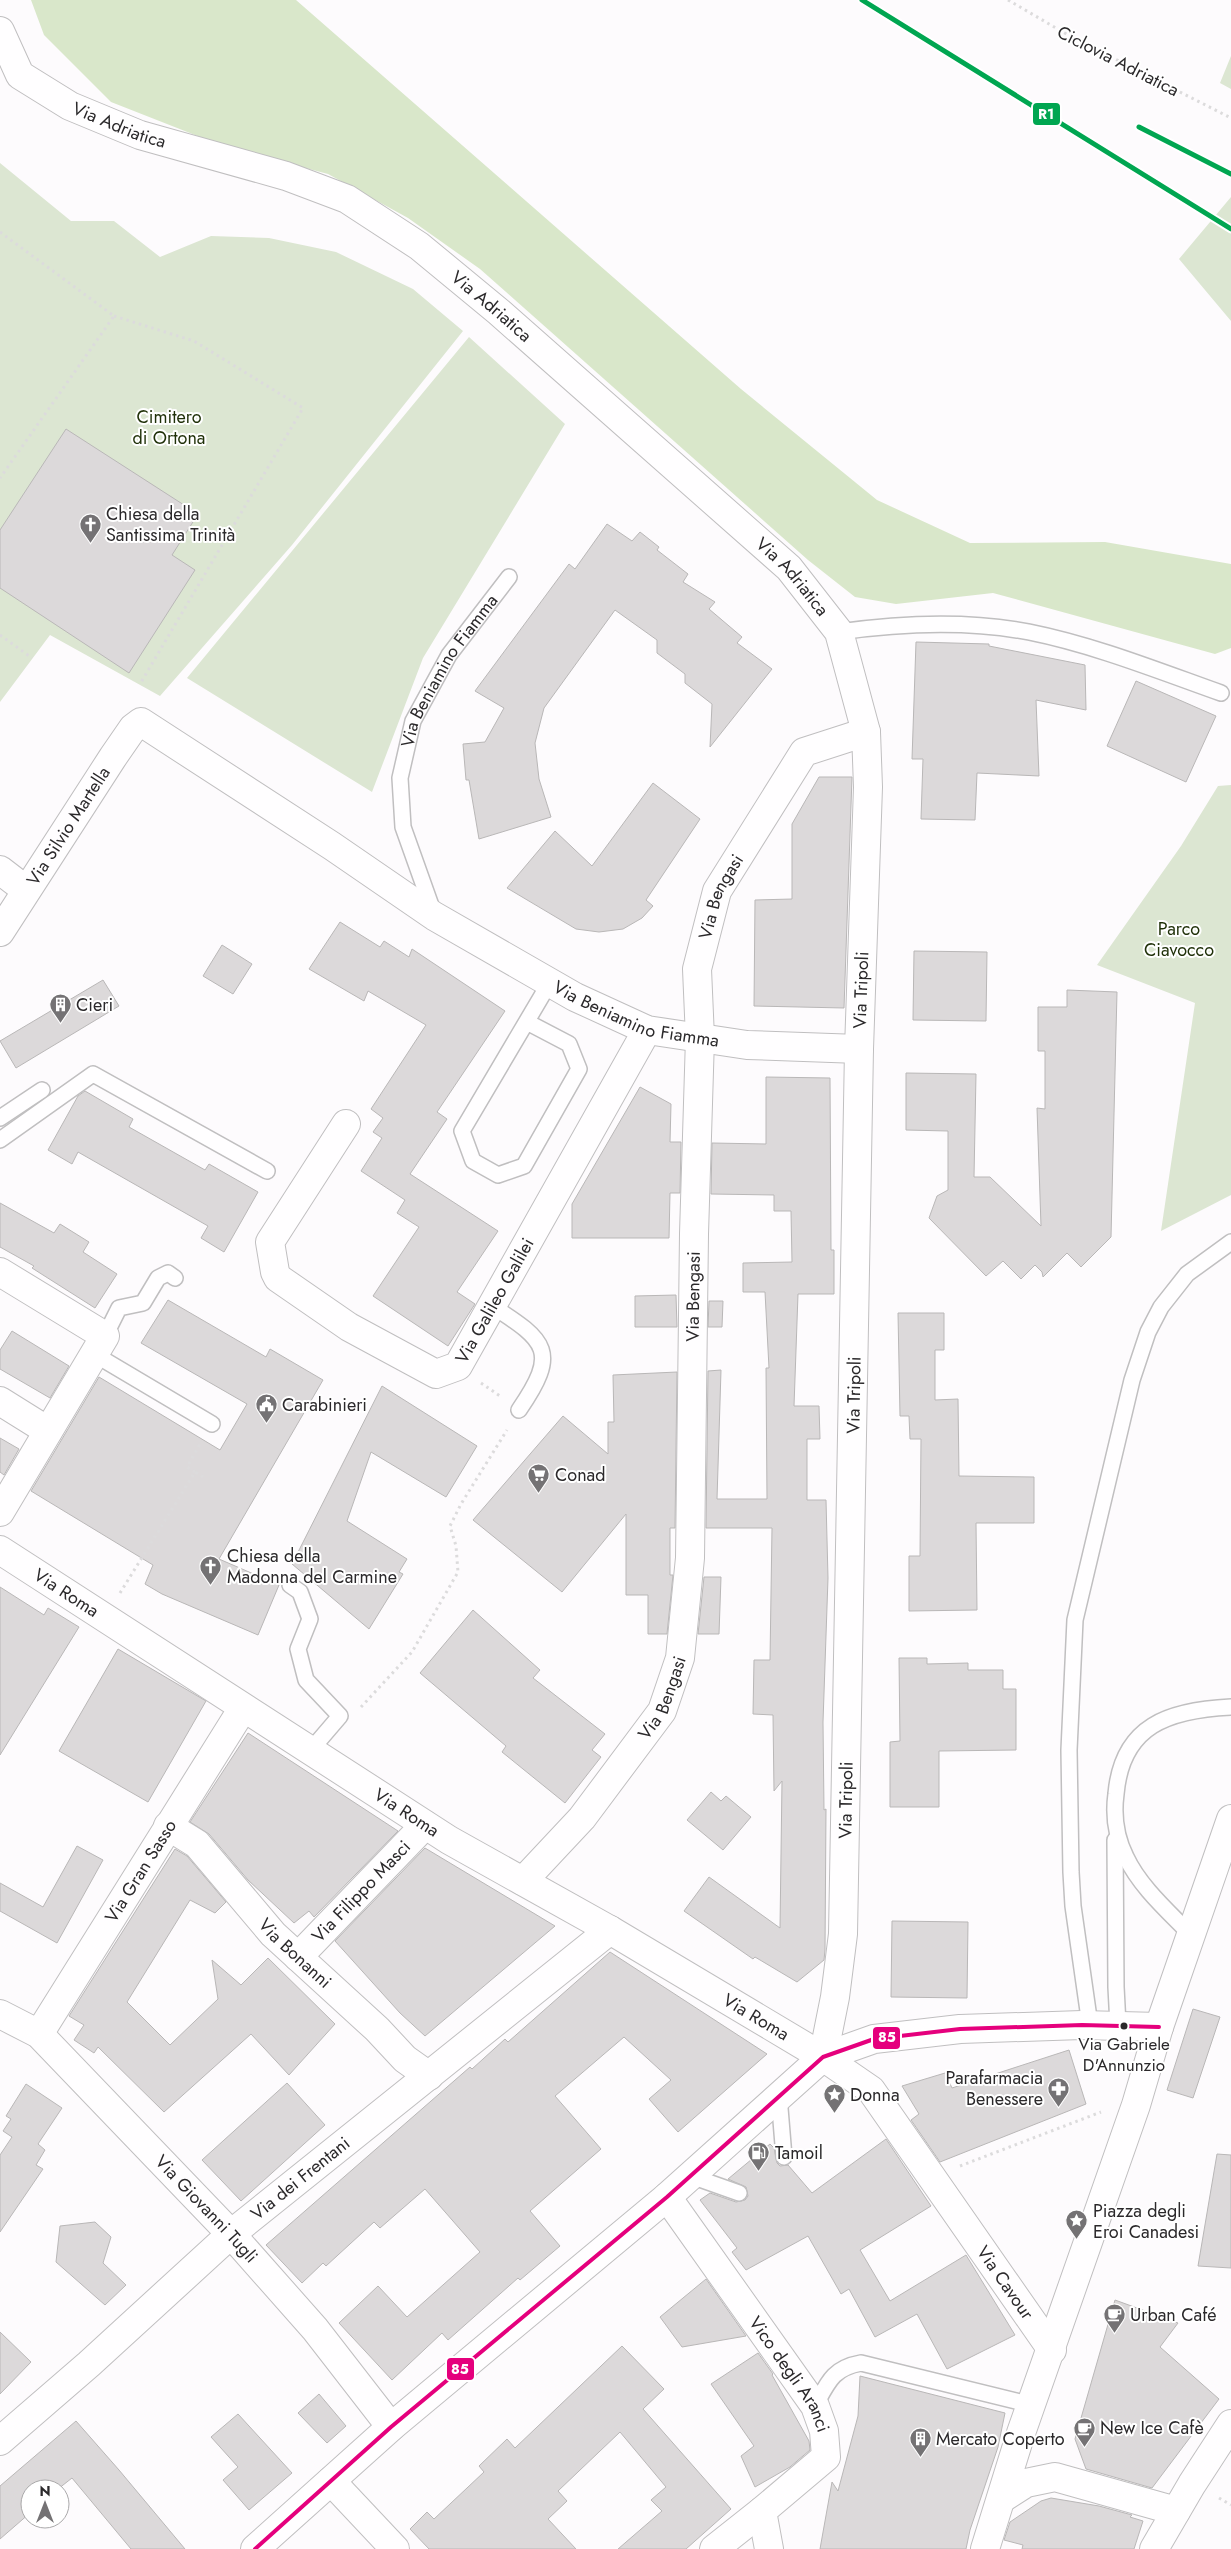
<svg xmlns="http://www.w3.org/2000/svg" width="1231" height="2549" font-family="Jost,sans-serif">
<rect width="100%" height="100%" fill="#fdfbfd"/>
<path fill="#dce6d2" d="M1231,56V89L1220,83Z
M0,163L71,221H114L160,257L211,236L269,238L336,252L413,289L463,331L292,545L160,696L50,635L0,702Z
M1231,197V321L1179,259Z
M469,337L565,424L423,658L372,792L187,678Z
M1231,785V1195L1161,1231L1195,1003L1097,965L1181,846L1218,786Z"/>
<path fill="#d9e7ca" d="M31,0H296L741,389L877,500L970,543L1105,542L1231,564V648L1215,654L993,593L896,604L855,597L808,560L480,269L408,218L328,174L223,146L111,102L44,35Z"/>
<path fill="#dcd9da" stroke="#b9b7b7" d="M66,429L198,514L172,555L195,570L129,673L0,588V530Z
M607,524L632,541L640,532L659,547L657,550L688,574L683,582L715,602L709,609L742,637L737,643L772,669L710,747L712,704L685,683V674L657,653V640L615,610L544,708L535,743L539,779L551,817L479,839L469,780H466L463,744L485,742L504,708L475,691L569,564L575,569Z
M916,642L989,644V646L1085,665L1086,710L1036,700L1039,776L977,773L975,820L921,819L923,759H912Z
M1136,681L1216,716L1186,782L1107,746Z
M819,777H852L844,1008L754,1006L755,900L792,899V824Z
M653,783L700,819L646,900L653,906L642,918L623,929L599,932L576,929L507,888L555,831L592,866Z
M340,922L380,947L384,941L409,957L412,949L505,1011L437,1112L447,1119L410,1174L498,1231L457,1292L475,1304L448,1346L373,1296L419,1227L397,1213L405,1200L361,1171L382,1138L373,1132L383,1118L371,1109L426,1025L368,991L364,1001L309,969Z
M222,945L252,964L233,994L203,976Z
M914,951L987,952L986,1021L913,1020Z
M103,980L119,1006L16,1068L0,1041Z
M1067,990L1117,992L1111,1237L1081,1267L1067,1253L1043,1277L1042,1272L1035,1265L1021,1279L1003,1261L986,1276L929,1218L937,1196L948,1190V1131L906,1130V1073L976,1074L974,1177H990L1041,1226L1037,1108L1045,1109V1051H1038V1007H1067Z
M766,1077L830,1078L831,1250H834V1294H798L794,1406H819L820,1439H807V1500H826L828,1578L823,1722L824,1810L826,1809L825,1950L824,1960L797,1982L755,1957L753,1959L684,1911L709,1877L780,1928L782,1781L774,1791L773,1715L753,1714L754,1660H770L772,1528H706L708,1371L721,1370L717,1499H767L766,1368H769L765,1292H743V1263L792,1262L791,1211H774V1195L711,1194L712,1143L766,1144Z
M640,1087L671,1104L670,1142H681L680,1193H670L669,1238H572V1204Z
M85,1091L133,1119L129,1127L205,1170L209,1164L258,1192L224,1252L201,1238L208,1226L78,1152L72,1164L48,1150L78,1096Z
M0,1203L54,1233L60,1224L89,1242L83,1252L117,1274L95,1308L32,1268L34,1266L0,1247Z
M676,1295L677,1327H635V1296Z
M168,1300L266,1357L270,1349L323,1380L219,1559L279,1585L258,1635L162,1594L145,1584L153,1565L31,1491L99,1377L220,1450L247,1404L141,1343Z
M709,1301H723L722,1327H708Z
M898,1313H944V1350H935V1400L958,1399L959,1476L1034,1477V1523H976L977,1610L909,1611V1556H920L921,1439H910L909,1416H900Z
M12,1331L69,1366L50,1398L0,1369V1350Z
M677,1372L675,1528H670V1575H673L667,1634H648V1595H626V1514L562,1592L473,1520L563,1416L608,1454V1422H614L613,1375Z
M382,1386L477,1446L446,1497L371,1452L347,1521L407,1559L399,1572L403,1574L369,1629L292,1564Z
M0,1438L19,1449L4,1475L0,1472Z
M704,1577H721L719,1634H698Z
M0,1587L44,1615L48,1608L79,1627L0,1755Z
M473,1610L540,1670L533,1678L605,1734L592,1750L601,1757L565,1803L502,1752L506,1746L420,1673Z
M118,1649L206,1701L148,1802L59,1751Z
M899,1658H927V1664L968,1663V1670H1003V1689H1016V1750L939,1751V1807H890V1742L900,1741Z
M248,1733L398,1831L314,1917L309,1911L294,1923L248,1880L209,1834L190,1822Z
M711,1792L721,1801L726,1796L751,1817L723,1850L687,1820Z
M77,1846L103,1860L57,1943L0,1911V1883L43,1907Z
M425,1848L555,1926L425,2036L400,2013L335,1941Z
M175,1849L187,1856L226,1902L215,1913L190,1900L127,2002L170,2045L218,1999L212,1960L241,1985L268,1958L335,2024L289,2075L251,2034L164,2112L98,2047L94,2053L74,2040L84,2025L69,2016Z
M892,1921L968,1922L967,1998L891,1997Z
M610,1952L767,2054L678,2132L649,2099L671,2080L624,2037L555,2096L601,2149L530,2211L560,2246L520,2280L518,2278L448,2340L442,2333L392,2380L339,2323L378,2286L407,2317L480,2252L425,2189L380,2228L374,2222L326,2266L323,2263L302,2283L266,2245L470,2067L472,2069L505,2039L508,2042Z
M1193,2009L1220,2017L1193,2098L1167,2090Z
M1069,2050L1086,2104L940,2162L911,2120L919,2114L902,2086L945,2073L952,2088Z
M287,2083L325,2125L241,2201L202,2160Z
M26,2084L62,2108L38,2144L45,2150L36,2165L43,2169L0,2232V2155L12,2137L3,2131L11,2119L6,2116Z
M886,2139L931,2206L860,2250L890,2301L966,2255L1015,2335L947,2369L917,2314L875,2337L849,2289L841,2294L808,2236L746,2270L732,2252L737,2248L700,2200L710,2193L736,2202L745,2200L748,2196L746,2187L728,2179L770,2144L774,2148L777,2163L780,2166L788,2165L812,2193Z
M1217,2154L1231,2155V2268L1198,2266Z
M95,2222L111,2237L103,2263L126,2285L105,2305L56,2262L60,2226Z
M706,2279L746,2336L682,2347L660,2317Z
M1115,2300L1178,2323L1160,2347L1219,2399L1152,2488L1086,2469L1075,2439Z
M0,2332L31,2362L0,2394Z
M622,2346L664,2389L643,2409L731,2509L686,2549H618L662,2511L651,2500L666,2487L620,2432L558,2491L567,2501L548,2519L576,2549H429L410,2529L427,2512L434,2519L484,2472L479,2466L507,2439L515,2448Z
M758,2353L773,2374L772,2375L809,2441L810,2450L790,2467L755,2487L741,2456L754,2446L711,2384Z
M860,2376L1005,2413L998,2447L970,2530L966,2549H820L832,2482L838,2491L858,2416Z
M319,2394L346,2426L327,2443L298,2413Z
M238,2414L292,2473L249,2510L223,2480L238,2467L211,2437Z
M76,2421L119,2470L185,2549H131L72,2478L58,2489H30V2513L0,2539V2486Z
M1051,2498L1099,2506L1132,2515L1130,2517L1143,2521L1134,2549H1022L1023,2545L1004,2540L1010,2522L1041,2501Z"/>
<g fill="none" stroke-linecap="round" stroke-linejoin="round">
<defs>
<g id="lane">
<path d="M839,632C902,623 966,620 1029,632C1094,645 1159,671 1221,693"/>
<path id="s1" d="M434,914L403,827L400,778L413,721L449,655L509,577"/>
<path d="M527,1022L569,1044L579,1069L524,1166L498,1175L473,1161L462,1131L550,982"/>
<path d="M0,1118L42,1090"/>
<path d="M0,1140L93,1074L267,1171"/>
<path d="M492,1306C547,1341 559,1352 519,1410"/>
<path d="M105,1336L119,1308L143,1303L158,1278L168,1273L175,1278"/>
<path d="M94,1354L212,1424"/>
<path d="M290,1585L300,1592L310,1619L298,1649L306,1680L340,1716L310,1751"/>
<path d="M1115,1840L1116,1987L1118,2025"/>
<path d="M1192,1936C1169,1912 1140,1887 1126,1857C1116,1837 1113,1816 1116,1794C1122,1725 1169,1710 1231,1707"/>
<path d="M1090,2025L1073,1906L1071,1872L1069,1750L1075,1620L1132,1380L1148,1332L1161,1307L1187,1274L1231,1242"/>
<path d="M779,2096L784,2157"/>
<path d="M691,2176L739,2193"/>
<path d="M815,2406C828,2382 833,2368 861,2363L1032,2405"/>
</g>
<g id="street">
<path d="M0,870L26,890"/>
<path id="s2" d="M0,932L113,757L133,728L141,722L332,846L434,916L575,997L647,1030L747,1045L859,1049"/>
<path id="s3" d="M346,1124L270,1242L275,1272L278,1278L349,1327L436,1374L458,1366L647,1030"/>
<path d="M0,1272L105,1336L0,1512"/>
<path d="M0,1401L48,1431"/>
<path id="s4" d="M0,1550L449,1840L610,1930L823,2057L871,2090L1052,2350"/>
<path id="s5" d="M168,1826L197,1844L273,1934L377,2029L405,2059L429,2076"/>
<path id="s6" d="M523,1881L582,1818L662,1711L680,1658L690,1558L694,1234L700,1038L697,969L717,891L804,752L866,732"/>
<path id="s7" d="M298,1957L425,1825"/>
<path id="s8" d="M0,2014L39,2034L231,2234L315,2329L391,2427"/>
<path id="s9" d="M39,2034L243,1708"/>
<path d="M823,2057L874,2039L960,2029L1082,2025L1159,2027"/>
<path id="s10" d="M667,2197L815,2406L824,2431L826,2457L762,2511L769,2549"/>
<path id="s11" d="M0,2441L89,2364L231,2234L610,1930"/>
<path d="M331,2481L395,2549"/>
<path d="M1001,2499L1026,2483L1055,2477L1176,2511"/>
<path d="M714,2549L762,2511"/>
<path d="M985,2549L1021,2433L1136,2105L1159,2027L1231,1819"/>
<path d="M1154,2549L1192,2484L1231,2424"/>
</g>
<g id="secondary">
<path id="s12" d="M0,31L20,75L70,106L140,135L286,176L347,199L419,246L499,312L789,568L839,632L866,732L868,787L859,1049L843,1934L835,1997L823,2057L667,2197L391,2427L255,2549"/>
</g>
</defs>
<use href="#lane" stroke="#c0bfc0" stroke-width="18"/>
<use href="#street" stroke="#c0bfc0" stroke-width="30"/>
<use href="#secondary" stroke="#c0bfc0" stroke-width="30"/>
<path stroke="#dcdbdc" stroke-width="3" stroke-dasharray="2.5 4" stroke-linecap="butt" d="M1008,0L1068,35L1231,118
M0,232L114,316L0,478
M114,316L194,341L303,408L140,684
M0,635L32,658
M481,1383L500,1396
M195,1472L187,1467L200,1444
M120,1593L195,1472L203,1477
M361,1707L412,1652L458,1572L456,1546L450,1526L461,1504L507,1430
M960,2166L1101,2112
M1219,2498L1231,2505"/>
<use href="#lane" stroke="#fffeff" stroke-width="15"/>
<use href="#street" stroke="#fffeff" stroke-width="28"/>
<use href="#secondary" stroke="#fffeff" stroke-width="28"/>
<defs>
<path id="bus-1" d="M255,2549L391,2427L667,2197L823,2057L874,2039L960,2029L1082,2025L1159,2027"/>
</defs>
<use href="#bus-1" stroke="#fff" stroke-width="8"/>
<use href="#bus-1" stroke="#e5007d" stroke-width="4"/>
<defs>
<path id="rail-1" d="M862,0L1231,229
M1139,127L1231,174"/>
</defs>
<use href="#rail-1" stroke="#fff" stroke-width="9"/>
<use href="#rail-1" stroke="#00a651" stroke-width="5"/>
</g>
<defs>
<symbol id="church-pin" viewBox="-11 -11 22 30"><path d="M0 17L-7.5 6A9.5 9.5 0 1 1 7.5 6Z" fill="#747274" stroke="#fff"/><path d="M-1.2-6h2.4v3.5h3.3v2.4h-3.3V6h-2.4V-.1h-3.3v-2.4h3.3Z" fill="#fff"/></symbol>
<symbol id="building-pin" viewBox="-11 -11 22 30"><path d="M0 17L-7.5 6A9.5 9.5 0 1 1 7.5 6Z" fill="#747274" stroke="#fff"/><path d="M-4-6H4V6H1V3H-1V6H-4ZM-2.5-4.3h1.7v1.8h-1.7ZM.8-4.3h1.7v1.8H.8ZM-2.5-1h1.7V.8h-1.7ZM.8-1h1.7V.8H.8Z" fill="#fff"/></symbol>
<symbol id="civic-pin" viewBox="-11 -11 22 30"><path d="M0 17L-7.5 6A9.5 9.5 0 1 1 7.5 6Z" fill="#747274" stroke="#fff"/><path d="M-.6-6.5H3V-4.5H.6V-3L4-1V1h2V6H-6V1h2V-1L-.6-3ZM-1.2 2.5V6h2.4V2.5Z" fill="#fff"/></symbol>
<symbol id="supermarket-pin" viewBox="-11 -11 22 30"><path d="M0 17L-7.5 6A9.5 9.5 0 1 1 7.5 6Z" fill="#747274" stroke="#fff"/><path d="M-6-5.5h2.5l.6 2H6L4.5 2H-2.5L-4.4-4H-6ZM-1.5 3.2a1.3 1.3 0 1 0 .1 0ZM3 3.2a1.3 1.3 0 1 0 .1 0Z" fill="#fff"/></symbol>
<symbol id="pharmacy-pin" viewBox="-11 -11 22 30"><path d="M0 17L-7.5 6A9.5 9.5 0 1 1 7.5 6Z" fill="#747274" stroke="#fff"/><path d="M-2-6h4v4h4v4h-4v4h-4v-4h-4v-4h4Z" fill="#fff"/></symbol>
<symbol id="sight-pin" viewBox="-11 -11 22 30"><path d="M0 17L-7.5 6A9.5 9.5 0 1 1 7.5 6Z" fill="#747274" stroke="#fff"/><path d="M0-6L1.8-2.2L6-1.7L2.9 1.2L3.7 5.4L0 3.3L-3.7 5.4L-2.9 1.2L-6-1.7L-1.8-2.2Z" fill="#fff"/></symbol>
<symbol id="fuel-pin" viewBox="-11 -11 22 30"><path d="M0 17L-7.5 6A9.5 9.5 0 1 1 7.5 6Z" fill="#747274" stroke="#fff"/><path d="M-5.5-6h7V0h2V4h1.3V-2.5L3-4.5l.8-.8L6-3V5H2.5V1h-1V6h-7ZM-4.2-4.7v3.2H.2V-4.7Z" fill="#fff"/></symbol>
<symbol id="cafe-pin" viewBox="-11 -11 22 30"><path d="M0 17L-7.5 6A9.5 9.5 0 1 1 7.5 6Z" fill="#747274" stroke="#fff"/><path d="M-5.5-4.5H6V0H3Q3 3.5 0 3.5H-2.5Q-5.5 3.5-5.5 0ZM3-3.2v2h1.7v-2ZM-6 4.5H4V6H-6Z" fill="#fff"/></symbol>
</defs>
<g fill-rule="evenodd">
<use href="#church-pin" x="78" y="512" width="25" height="34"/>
<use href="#building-pin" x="48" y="992" width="25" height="34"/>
<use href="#civic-pin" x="254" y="1392" width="25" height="34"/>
<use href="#supermarket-pin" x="526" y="1462" width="25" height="34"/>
<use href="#church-pin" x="198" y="1554" width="25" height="34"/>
<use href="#pharmacy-pin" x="1046" y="2076" width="25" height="34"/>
<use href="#sight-pin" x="822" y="2082" width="25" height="34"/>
<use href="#fuel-pin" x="746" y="2140" width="25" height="34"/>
<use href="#sight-pin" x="1064" y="2208" width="25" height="34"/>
<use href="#cafe-pin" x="1102" y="2302" width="25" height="34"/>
<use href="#cafe-pin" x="1072" y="2416" width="25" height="34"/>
<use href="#building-pin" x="908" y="2426" width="25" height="34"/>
</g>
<circle fill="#2b292b" stroke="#fff" stroke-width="2" cx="1124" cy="2026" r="4.5"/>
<g text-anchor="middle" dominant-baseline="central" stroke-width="4" stroke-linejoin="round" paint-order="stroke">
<g font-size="17" fill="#2b292b" stroke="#fff">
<text x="1124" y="2044">Via Gabriele<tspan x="1124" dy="21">D'Annunzio</tspan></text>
</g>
<g font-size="18" fill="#2b292b" stroke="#fff">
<text transform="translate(1118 61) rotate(27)">Ciclovia Adriatica</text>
<text stroke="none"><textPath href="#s12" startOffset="160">Via Adriatica</textPath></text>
<text stroke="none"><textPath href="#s12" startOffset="580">Via Adriatica</textPath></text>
<text stroke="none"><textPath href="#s12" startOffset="985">Via Adriatica</textPath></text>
<text stroke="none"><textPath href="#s1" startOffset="261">Via Beniamino Fiamma</textPath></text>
<text stroke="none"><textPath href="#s2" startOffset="126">Via Silvio Martella</textPath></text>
<text stroke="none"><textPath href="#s6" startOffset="1042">Via Bengasi</textPath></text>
<text transform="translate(861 990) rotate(-88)">Via Tripoli</text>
<text stroke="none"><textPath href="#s2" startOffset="832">Via Beniamino Fiamma</textPath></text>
<text stroke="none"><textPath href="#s6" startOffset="638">Via Bengasi</textPath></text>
<text stroke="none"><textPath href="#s3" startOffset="461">Via Galileo Galilei</textPath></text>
<text transform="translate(854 1395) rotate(-89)">Via Tripoli</text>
<text stroke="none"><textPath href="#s4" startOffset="79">Via Roma</textPath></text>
<text stroke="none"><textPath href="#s6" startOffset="232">Via Bengasi</textPath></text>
<text transform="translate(846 1800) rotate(-89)">Via Tripoli</text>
<text stroke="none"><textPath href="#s4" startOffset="484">Via Roma</textPath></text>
<text stroke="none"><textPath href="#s9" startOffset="192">Via Gran Sasso</textPath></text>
<text stroke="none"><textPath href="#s7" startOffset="91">Via Filippo Masci</textPath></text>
<text stroke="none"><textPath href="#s5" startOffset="181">Via Bonanni</textPath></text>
<text stroke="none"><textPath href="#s4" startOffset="889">Via Roma</textPath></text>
<text stroke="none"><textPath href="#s11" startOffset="399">Via dei Frentani</textPath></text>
<text stroke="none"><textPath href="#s8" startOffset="286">Via Giovanni Tugli</textPath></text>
<text stroke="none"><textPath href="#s4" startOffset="1260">Via Cavour</textPath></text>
<text stroke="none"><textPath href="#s10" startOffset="216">Vico degli Aranci</textPath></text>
</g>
<g font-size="18" fill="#1f3008" stroke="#fff">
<text x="169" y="417">Cimitero<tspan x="169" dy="21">di Ortona</tspan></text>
<text x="1179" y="929">Parco<tspan x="1179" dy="21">Ciavocco</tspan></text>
</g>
<g font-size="18" fill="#2b292b" stroke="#fff" text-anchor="start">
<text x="106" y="514">Chiesa della<tspan x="106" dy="21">Santissima Trinità</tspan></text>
<text x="76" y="1005">Cieri</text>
<text x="282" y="1405">Carabinieri</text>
<text x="555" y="1475">Conad</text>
<text x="227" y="1556">Chiesa della<tspan x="227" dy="21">Madonna del Carmine</tspan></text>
<text x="1043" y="2078" text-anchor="end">Parafarmacia<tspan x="1043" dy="21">Benessere</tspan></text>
<text x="850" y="2095">Donna</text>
<text x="775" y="2153">Tamoil</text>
<text x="1093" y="2211">Piazza degli<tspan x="1093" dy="21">Eroi Canadesi</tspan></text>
<text x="1130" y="2315">Urban Café</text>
<text x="1100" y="2428">New Ice Cafè</text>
<text x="936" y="2439">Mercato Coperto</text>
</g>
</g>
<g stroke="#fff" stroke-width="2">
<rect x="1032" y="102" width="29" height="24" rx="5" fill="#00a651"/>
<rect x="872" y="2026" width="29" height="24" rx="5" fill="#e5007d"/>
<rect x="446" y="2357" width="29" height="24" rx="5" fill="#e5007d"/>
</g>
<g font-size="14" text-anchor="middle" font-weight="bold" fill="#fff">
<text x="1046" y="119">R1</text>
<text x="887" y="2042">85</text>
<text x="460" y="2374">85</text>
</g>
<g transform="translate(45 2504)"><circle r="24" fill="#ffffff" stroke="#aaa9aa"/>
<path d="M0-4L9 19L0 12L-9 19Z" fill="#747274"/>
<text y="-8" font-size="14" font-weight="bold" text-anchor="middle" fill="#2b292b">N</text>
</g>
</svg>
